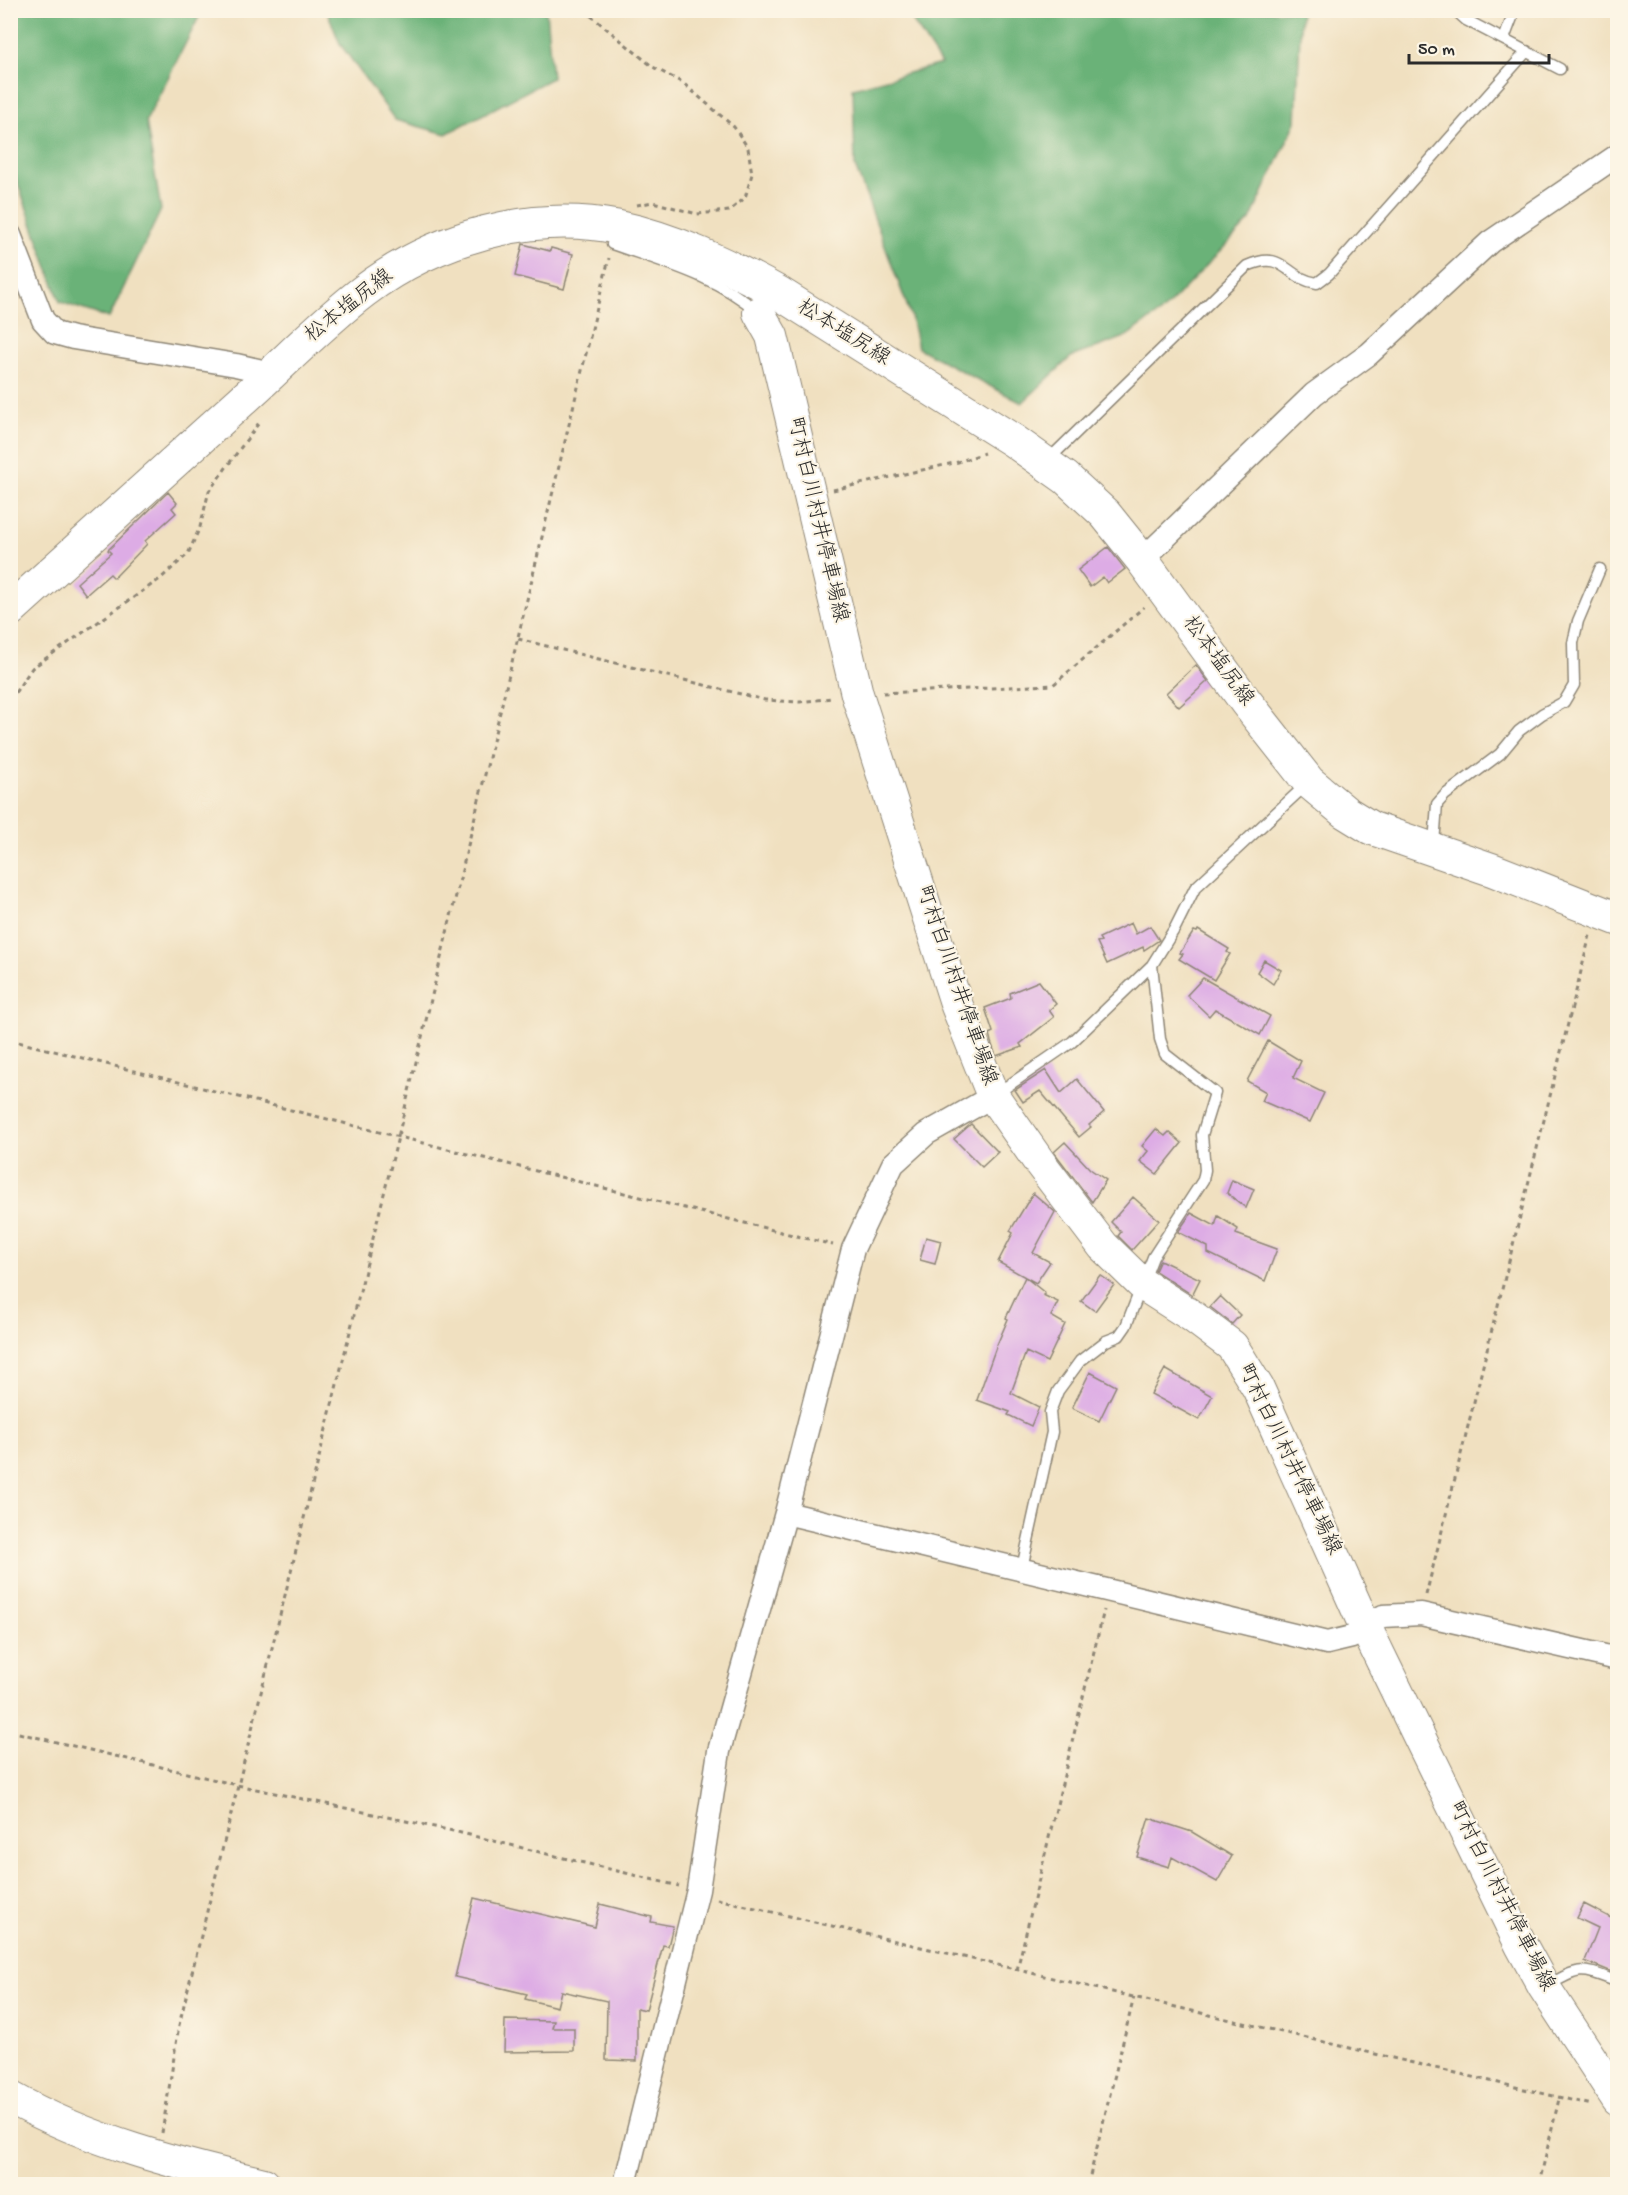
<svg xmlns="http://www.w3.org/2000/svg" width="1628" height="2195" font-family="'Gochi Hand','Klee One',sans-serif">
<rect width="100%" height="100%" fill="#fcf5e5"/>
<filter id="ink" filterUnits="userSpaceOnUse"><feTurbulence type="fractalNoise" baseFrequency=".0167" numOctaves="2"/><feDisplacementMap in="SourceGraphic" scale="12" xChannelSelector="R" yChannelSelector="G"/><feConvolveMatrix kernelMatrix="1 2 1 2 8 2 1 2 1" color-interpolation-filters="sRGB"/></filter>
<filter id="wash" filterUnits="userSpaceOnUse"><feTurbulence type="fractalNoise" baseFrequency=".008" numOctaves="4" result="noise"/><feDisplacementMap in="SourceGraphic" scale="24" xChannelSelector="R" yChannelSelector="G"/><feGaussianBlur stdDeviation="1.35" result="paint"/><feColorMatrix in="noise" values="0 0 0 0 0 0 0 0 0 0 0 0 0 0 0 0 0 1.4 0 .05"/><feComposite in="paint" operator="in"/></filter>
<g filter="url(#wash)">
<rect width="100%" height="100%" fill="#f0e0c0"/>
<path fill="#6ab278" stroke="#4a6e52" stroke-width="1.5" d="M11,10L202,11L146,121L161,210L109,318L60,302L11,164Z
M327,11H546L552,78L446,134L395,120L340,44Z
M906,11H1301L1296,122L1250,220L1164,310L1125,337L1071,357L1022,403L918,348L911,316L855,166L853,88L941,64Z"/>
<g id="blocks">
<path fill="#ddace5" d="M523,244L550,251L551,248L573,254L564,289L515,276Z
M168,492L177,503L172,508L176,513L145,541L147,544L114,578L110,574L86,595L77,583L111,553L108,550Z
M1108,547L1125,569L1107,583L1103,577L1090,587L1078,570Z
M1196,665L1208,681L1179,707L1166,693Z
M1131,923L1136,934L1150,926L1159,940L1144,950L1143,947L1107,964L1097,942L1101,941L1099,938Z
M1198,930L1229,949L1227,952L1230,954L1214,980L1179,959L1183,954L1180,953L1194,931L1197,932Z
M1264,960L1281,970L1273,984L1257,972Z
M1203,978L1270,1016L1260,1035L1215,1009L1209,1016L1187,995Z
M1039,981L1056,1004L1049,1010L1054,1017L1020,1044L1022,1047L996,1056L991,1042L989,1034L993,1032L985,1008L1011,998L1010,993Z
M1268,1041L1301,1061L1293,1078L1324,1093L1310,1122L1262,1101L1266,1092L1247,1081Z
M1046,1070L1061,1093L1077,1079L1104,1112L1089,1125L1091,1127L1079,1137L1040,1091L1023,1102L1015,1090Z
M971,1124L998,1152L982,1167L954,1139Z
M1156,1129L1165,1136L1169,1132L1182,1143L1157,1174L1140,1161L1148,1151L1142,1146Z
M1065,1142L1090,1169L1106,1180L1092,1202L1054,1152Z
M1232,1180L1254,1189L1246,1208L1227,1193Z
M1033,1193L1055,1212L1033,1253L1050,1262L1036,1283L998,1262L1013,1233L1010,1231Z
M1133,1197L1159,1220L1132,1250L1118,1236L1121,1232L1111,1222Z
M1191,1213L1215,1226L1218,1216L1238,1229L1236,1234L1277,1249L1265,1281L1208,1253V1247L1178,1232Z
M926,1237L941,1241L935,1264L920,1260Z
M1160,1260L1200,1279L1192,1295L1155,1271Z
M1100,1275L1114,1285L1095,1311L1081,1301Z
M1025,1277L1045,1293L1043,1295L1058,1302L1051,1316L1065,1324L1047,1362L1026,1352L1011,1393L1039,1407L1031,1426L1008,1415L1010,1412L977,1400L996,1347L1008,1319L1006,1318Z
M1220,1296L1240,1315L1232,1324L1210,1307Z
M1165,1369L1212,1396L1199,1420L1151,1394Z
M1090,1372L1116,1386L1099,1421L1072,1408Z
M1149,1818L1192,1832L1232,1856L1217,1882L1172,1857L1169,1867L1137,1857Z
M474,1898L595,1927L600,1904L652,1917L651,1922L673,1926L668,1946L663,1945L646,2010L637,2008V2061L606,2060L607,2001L561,1991L557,2007L525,1999L527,1994L455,1977Z
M1584,1904L1617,1921V1974L1585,1961L1598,1928L1577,1918Z
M505,2020L554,2021L552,2028H574V2051L504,2052Z"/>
</g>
</g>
<g filter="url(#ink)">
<use href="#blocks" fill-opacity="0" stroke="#8e8676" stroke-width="1.5"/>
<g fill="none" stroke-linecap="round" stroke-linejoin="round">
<defs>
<path id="lane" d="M1455,10L1466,20L1560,69
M1504,39L1515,10
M615,231L612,244C663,262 717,276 758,312
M1047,461L1247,266C1285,249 1284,278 1317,283L1329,274L1527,51
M1434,844L1437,804L1445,795L1500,754L1519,731L1542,714L1564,702L1574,685L1573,643L1578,621L1600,569
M996,1094L1072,1042L1152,965L1175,928L1195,888L1306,785
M1022,1568L1052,1432L1050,1412L1058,1391L1080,1361L1106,1341L1119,1336L1126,1326L1153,1257L1203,1180L1205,1170L1202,1135L1215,1093L1165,1054L1160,1039L1152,965
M1547,1986C1582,1966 1581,1968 1618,1982"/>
<path id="street" d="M10,235L43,320L55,333L73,338L236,365L271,373
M1142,560L1314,394L1369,354L1490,242L1618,155
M786,1513C966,1555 1146,1600 1327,1643L1352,1637L1383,1616L1421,1614L1618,1659
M625,2184L698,1890L719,1751L786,1513L853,1249L893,1164L926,1134L993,1096"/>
<path id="secondary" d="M759,313L772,336L857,694L957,1006L993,1096L1040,1163L1103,1246L1142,1284L1192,1316L1232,1346L1258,1388L1365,1626L1521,1945L1544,1987L1618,2100
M10,2097C88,2141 177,2164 264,2184"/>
<path id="primary" d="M10,610C89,538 168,467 247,396C286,361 323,322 364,291C434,238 530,210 617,227C674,239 728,265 779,293L1014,441L1066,478L1105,514L1142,560L1246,702L1309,782L1345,812L1371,828L1493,870L1618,919"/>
</defs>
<use href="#lane" stroke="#8e8676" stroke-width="13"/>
<use href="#street" stroke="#8e8676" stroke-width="25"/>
<use href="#secondary" stroke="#8e8676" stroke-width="34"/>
<use href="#primary" stroke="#8e8676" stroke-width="35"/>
<path stroke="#8e8676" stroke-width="3" stroke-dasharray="4.5 4.5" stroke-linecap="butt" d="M584,10L653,67L683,83L734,127L748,148L752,174L745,198L729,211L697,214L653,202L637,205
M833,490L958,462L984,453
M518,639L765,700L800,702L832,698
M883,693L1053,685L1144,607
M10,700L32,668L160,579L188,554L200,527L209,491L261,420
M10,1040L833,1245
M1426,1595L1590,935
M10,1731L237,1785L453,1831L679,1886
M717,1899L1592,2105
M1017,1970L1104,1610
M162,2133L179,2025L398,1137L609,258
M1088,2184L1134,1997
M1539,2184L1559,2099"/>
<use href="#lane" stroke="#fff" stroke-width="10"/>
<use href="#street" stroke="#fff" stroke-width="22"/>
<use href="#secondary" stroke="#fff" stroke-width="32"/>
<use href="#primary" stroke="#fff" stroke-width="33"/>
</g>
</g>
<g text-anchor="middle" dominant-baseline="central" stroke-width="4.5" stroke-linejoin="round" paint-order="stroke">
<g font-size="21" fill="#2b2b2b" stroke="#fcf5e5">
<text transform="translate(350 307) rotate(-38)">松本塩尻線</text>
<text transform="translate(843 334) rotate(32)">松本塩尻線</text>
<text transform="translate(816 520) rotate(77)">町村白川村井停車場線</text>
<text transform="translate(1217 662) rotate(54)">松本塩尻線</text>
<text transform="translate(955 986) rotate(71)">町村白川村井停車場線</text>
<text transform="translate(1288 1460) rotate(64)">町村白川村井停車場線</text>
<text transform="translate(1500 1897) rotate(63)">町村白川村井停車場線</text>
</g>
</g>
<rect width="1628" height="2195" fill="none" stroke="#fcf5e5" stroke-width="36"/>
<path d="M1409 54v9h140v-9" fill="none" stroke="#2b2b2b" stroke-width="3"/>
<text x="1418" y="54" font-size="18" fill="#2b2b2b" stroke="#fcf5e5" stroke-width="4.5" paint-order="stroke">50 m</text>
</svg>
